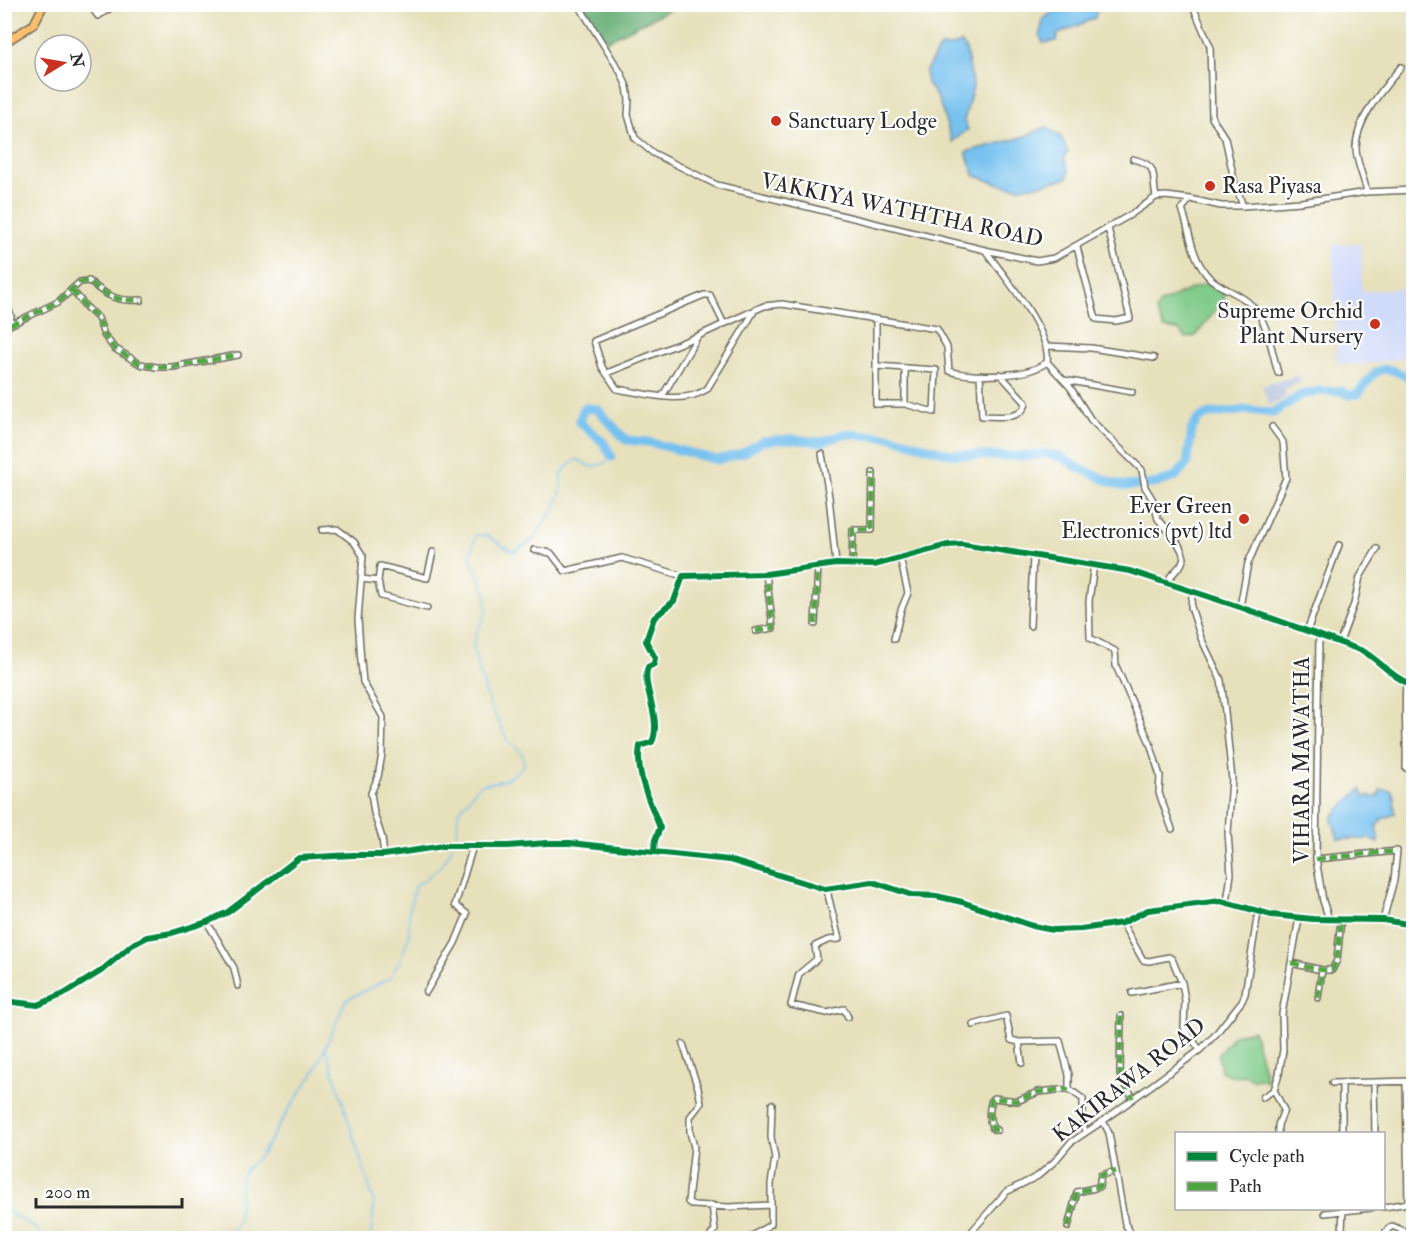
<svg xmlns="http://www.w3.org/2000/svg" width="1418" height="1243" font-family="'IM FELL Double Pica',serif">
<rect width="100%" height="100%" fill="#fff"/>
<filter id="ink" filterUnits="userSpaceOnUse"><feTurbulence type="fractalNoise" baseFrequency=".0167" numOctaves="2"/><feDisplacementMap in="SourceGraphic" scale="12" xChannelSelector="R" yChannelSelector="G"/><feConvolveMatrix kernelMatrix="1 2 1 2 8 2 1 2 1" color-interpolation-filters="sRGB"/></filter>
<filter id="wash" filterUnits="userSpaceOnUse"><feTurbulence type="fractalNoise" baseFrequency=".008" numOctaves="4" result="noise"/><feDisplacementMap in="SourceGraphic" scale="24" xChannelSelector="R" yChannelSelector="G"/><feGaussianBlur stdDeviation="1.35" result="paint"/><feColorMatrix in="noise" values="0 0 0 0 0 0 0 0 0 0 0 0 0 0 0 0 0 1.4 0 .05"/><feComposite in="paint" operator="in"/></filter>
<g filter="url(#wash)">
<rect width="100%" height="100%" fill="#e6e0bb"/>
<path fill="#d0daf9" d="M1333,244H1361L1362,291L1413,288V357L1364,364H1337Z"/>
<path fill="#bac4de" d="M1299,375L1301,382L1285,389L1286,395L1280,401L1269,405L1262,386Z"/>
<path fill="#80cb89" stroke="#567b5a" stroke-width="1.5" d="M1209,284L1218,287L1225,297L1196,336L1186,338L1178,330L1164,328L1156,311L1160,303C1177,297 1191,286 1209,284Z
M1253,1030L1267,1081L1258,1078L1253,1080C1246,1075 1242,1074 1234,1077L1221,1071L1218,1055L1234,1035Z"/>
<path fill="#68af75" stroke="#4a6d50" stroke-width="1.5" d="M584,5H679L604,42Z"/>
<path fill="#76c1ef" stroke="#50768d" stroke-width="1.5" d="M1065,4L1098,5L1095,18L1058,34L1056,41L1043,43L1040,36L1043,19Z
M962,43L966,50L973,86L964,121L968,129L952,142L939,101L927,83L925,72L940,47H949Z
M1046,127L1061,137L1068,153L1064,157L1069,171L1067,178C1025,189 1016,192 974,175L966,152L1023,137Z
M1361,789L1365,798L1369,795L1374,798L1378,796L1380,790H1391L1394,796L1395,814L1382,819L1376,828L1379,839L1378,843L1370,839H1338L1332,819C1334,811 1354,797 1361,789Z"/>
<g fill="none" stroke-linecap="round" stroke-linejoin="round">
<path stroke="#76c1ef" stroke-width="1.5" d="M453,843L457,834L458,813L479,785C499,782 510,781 524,765L522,753L507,739L490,706L473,649L477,630L487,612L485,590L470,557L476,535L487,536L513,552L531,542L554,509L561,490V475L568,466L577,459L591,467L603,464L612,457
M325,1046L374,1202L371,1238
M4,1209L37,1230L44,1238
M209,1238L233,1229L238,1222L241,1177L248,1167L261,1155L291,1106L315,1071L346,1000L390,978L401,958L409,936V911L415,886C431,875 445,866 452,847"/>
<path stroke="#76c1ef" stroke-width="9" d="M612,457L603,442L579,422L584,408L597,409L626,440L648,442L717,460L743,453L763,441L791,439L821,442L844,434L891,437L950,454L993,456H1028L1044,454L1061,457L1079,468L1113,483L1126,486L1154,484L1175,477L1187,464L1192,429L1198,419L1209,414L1249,410L1273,413L1301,395L1321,391H1341L1349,395L1358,394C1379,365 1381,363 1414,380"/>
</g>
</g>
<g filter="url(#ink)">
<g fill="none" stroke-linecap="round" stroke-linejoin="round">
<defs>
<path id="minor" d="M89,4L98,16L117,4
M578,4L621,73L627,87L629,100L628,115L635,138L653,153L717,185L985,250L1037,261L1054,258L1130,215L1156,197L1166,196L1190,199L1221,206H1243L1301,202L1367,192L1414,190
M1192,4L1210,46L1212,118L1225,138L1235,184L1243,206
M1133,159C1160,166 1151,174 1156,197
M1367,192C1364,178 1357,164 1356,150C1355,120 1383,89 1401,67
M1190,199L1182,209C1190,231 1191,255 1206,274C1216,287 1235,291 1248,302C1268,318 1271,349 1278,373
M1077,247L1096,319L1116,321L1130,318L1108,228
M985,250C1003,275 1052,332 1047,362L1070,387L1091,420L1142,470L1145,487L1153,500L1158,519L1175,538L1182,551L1184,558L1181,565L1170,577L1169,585
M72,290L86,307L98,318L104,335L114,348L140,364L156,367H173L238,355
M4,297L11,316L10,325L4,327
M755,310L707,389C683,406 644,393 617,389L602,367L594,341L704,295H710L724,324L764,306L782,304L937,329L947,347L949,371C972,378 1027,378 1047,362
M876,320V404H905L934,412L936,370L876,366
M10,325L58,302L80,282L89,281C106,296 118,302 141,300
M1047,346L1091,348L1154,358
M607,373L698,336
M980,375L982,416C998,416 1022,421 1026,403L1000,374
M1064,380L1132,392
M663,395L698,336L724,324
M905,404V368
M822,454L829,497L836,564
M322,530L337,529L354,542L363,556L358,619L361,661L363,682L383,717L382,754L378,777L371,793L374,813L382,838L384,855
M534,550L551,553L565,571L622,558L683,576
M852,564L853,530H872L873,473
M1094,564L1089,601L1090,638L1115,651L1116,666L1150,743L1160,776L1159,793L1172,829
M362,579L378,581L380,566L427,578L433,552
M378,581L381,596L427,608
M1194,593L1192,596L1191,607L1201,638L1221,680L1225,712L1232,779L1228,833L1231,874L1227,902
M1240,607L1248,563L1286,478L1283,442L1272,427
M815,624L818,566
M1030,626L1033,555
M756,631L773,628L766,574
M1307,631L1339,545
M1319,636L1316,859L1323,901L1329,919
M894,639L901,610L908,593L900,557
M1340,642L1354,604L1360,577L1377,549
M1406,683C1404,712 1407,740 1406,768
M654,851L655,840L660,828C650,801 635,775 640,746L652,742C663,719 640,684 648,667L654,664L655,658L646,641L654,618L674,601L683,576L766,574L836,564L874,565L948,545L962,544L1130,571L1240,607L1363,651C1381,662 1394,679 1414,686
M1316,859L1397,851L1394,880L1383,920
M829,889L828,895L839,939L828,940L815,946L817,959L799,974L791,1005L827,1013L844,1009L848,1017
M207,922L234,968L238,986
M1122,923L1143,960L1149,961L1169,957L1172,959L1182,983L1185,1000L1184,1028L1200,1050
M1291,963L1322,970H1332L1337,960L1341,919
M426,992L455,943L467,914L455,905L473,846
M1132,993L1182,983
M1318,998L1322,970
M4,1001L38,1005L64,994L101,971L132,945L147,937L172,933L207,922L228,912L299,858L352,855H384L444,846H508L547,843H570L729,860L825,889L873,882L912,895L936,896L962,902L1033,926L1053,930L1081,929L1122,923L1148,910L1221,901L1272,915L1313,919L1383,920L1414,925
M1121,1016L1120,1075L1133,1098
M973,1025L1006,1016L1011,1040L1019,1042
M683,1044L698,1088L701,1103L690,1117V1132L694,1147L688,1202L693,1205L729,1207L771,1205
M1022,1063L1019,1042L1060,1041L1069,1075V1089L1083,1099V1124L1085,1132
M1406,1081L1408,1203
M1332,1083L1414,1081
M1342,1083V1134
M1374,1083L1375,1134
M1274,1090L1284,1110L1278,1125V1134
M1263,1097L1274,1090L1279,1074L1283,1050L1282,1014L1299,918
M1103,1121L1109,1133L1125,1224L1129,1230L1130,1238
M997,1130L993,1129C988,1119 989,1110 992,1099L994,1098L1017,1101L1038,1092L1069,1089
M1384,1207L1414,1202
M1325,1213L1371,1208
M1068,1227L1077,1192L1099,1187L1101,1175L1116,1171
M1388,1236L1386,1231L1392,1226L1414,1235
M711,1238V1235L715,1230L712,1205
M749,1238L771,1224V1184L775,1158L771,1137L772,1104
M966,1238L1006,1192L1038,1176L1055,1161L1070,1143L1103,1121L1200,1050L1215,1035L1242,1001L1245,994L1258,912
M1317,1238L1319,1236L1333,1235L1342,1231L1343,1208"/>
<path id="major" d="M4,43L34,24L44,4"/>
</defs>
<use href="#minor" stroke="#6c6a5d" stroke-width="8"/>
<use href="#major" stroke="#6c6a5d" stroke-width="10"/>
<use href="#minor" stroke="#fff" stroke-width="5"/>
<use href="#major" stroke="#fabe6d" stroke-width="7"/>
<path stroke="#51a443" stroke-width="4.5" stroke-dasharray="9 4.5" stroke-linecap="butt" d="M72,290L86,307L98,318L104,335L114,348L140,364L156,367H173L238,355
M10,325L58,302L80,282L89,281C106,296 118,302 141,300
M852,564L853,530H872L873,473
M815,624L818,566
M756,631L773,628L766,574
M1316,859L1397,851
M1291,963L1322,970H1332L1337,960L1341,919
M1318,998L1322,970
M1121,1016L1120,1075L1133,1098
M997,1130L993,1129C988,1119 989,1110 992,1099L994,1098L1017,1101L1038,1092L1069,1089
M1068,1227L1077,1192L1099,1187L1101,1175L1116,1171"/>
<defs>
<path id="cycleway" d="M654,851L655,840L660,828C650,801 635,775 640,746L652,742C663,719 640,684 648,667L654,664L655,658L646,641L654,618L674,601L683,576L766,574L836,564L874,565L948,545L962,544L1130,571L1240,607L1363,651C1381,662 1394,679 1414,686
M4,1001L38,1005L64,994L101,971L132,945L147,937L172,933L207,922L228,912L299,858L352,855H384L444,846H508L547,843H570L729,860L825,889L873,882L912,895L936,896L962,902L1033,926L1053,930L1081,929L1122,923L1148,910L1221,901L1272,915L1313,919L1383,920L1414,925"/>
</defs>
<use href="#cycleway" stroke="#fff" stroke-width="10"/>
<use href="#cycleway" stroke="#00873e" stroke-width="6"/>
</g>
</g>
<g fill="#c8321e" stroke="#fff" stroke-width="2">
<circle cx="776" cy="121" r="6"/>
<circle cx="1210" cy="186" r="6"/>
<circle cx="1375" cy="324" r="6"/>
<circle cx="1244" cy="519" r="6"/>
</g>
<g text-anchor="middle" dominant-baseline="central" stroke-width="4.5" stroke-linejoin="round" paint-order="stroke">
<g font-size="22" fill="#2b2b2b" stroke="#fff" text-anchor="start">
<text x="788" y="121">Sanctuary Lodge</text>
<text x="1222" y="186">Rasa Piyasa</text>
<text x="1363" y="311" text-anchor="end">Supreme Orchid<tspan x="1363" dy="25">Plant Nursery</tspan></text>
<text x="1232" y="506" text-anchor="end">Ever Green<tspan x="1232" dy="25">Electronics (pvt) ltd</tspan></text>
</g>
<g font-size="22" fill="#2b2b2b" stroke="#fff">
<text transform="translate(902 210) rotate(12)">VAKKIYA WATHTHA ROAD</text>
<text transform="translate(1302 760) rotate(-90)">VIHARA MAWATHA</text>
<text transform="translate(1129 1080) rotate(-38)">KAKIRAWA ROAD</text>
</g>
</g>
<rect width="1418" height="1243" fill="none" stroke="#fff" stroke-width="24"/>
<rect x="1175" y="1132" width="210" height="78" fill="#ffffff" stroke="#aaaaaa" stroke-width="1.5"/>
<rect x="1187" y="1152" width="30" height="9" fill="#00873e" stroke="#aaaaaa" stroke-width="1.5"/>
<text x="1229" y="1162" font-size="18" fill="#2b2b2b">Cycle path</text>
<rect x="1187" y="1182" width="30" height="9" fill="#51a443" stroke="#aaaaaa" stroke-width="1.5"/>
<text x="1229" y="1192" font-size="18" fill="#2b2b2b">Path</text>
<g transform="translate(63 63) rotate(79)"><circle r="28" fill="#ffffff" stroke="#aaaaaa" stroke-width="1.5"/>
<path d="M0-4.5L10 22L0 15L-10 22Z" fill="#c8321e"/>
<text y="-9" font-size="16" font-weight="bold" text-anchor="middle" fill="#2b2b2b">N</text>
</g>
<path d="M36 1198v9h146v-9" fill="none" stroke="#2b2b2b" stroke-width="3"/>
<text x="45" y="1198" font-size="18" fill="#2b2b2b" stroke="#ffffff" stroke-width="4.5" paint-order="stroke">200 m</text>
</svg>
